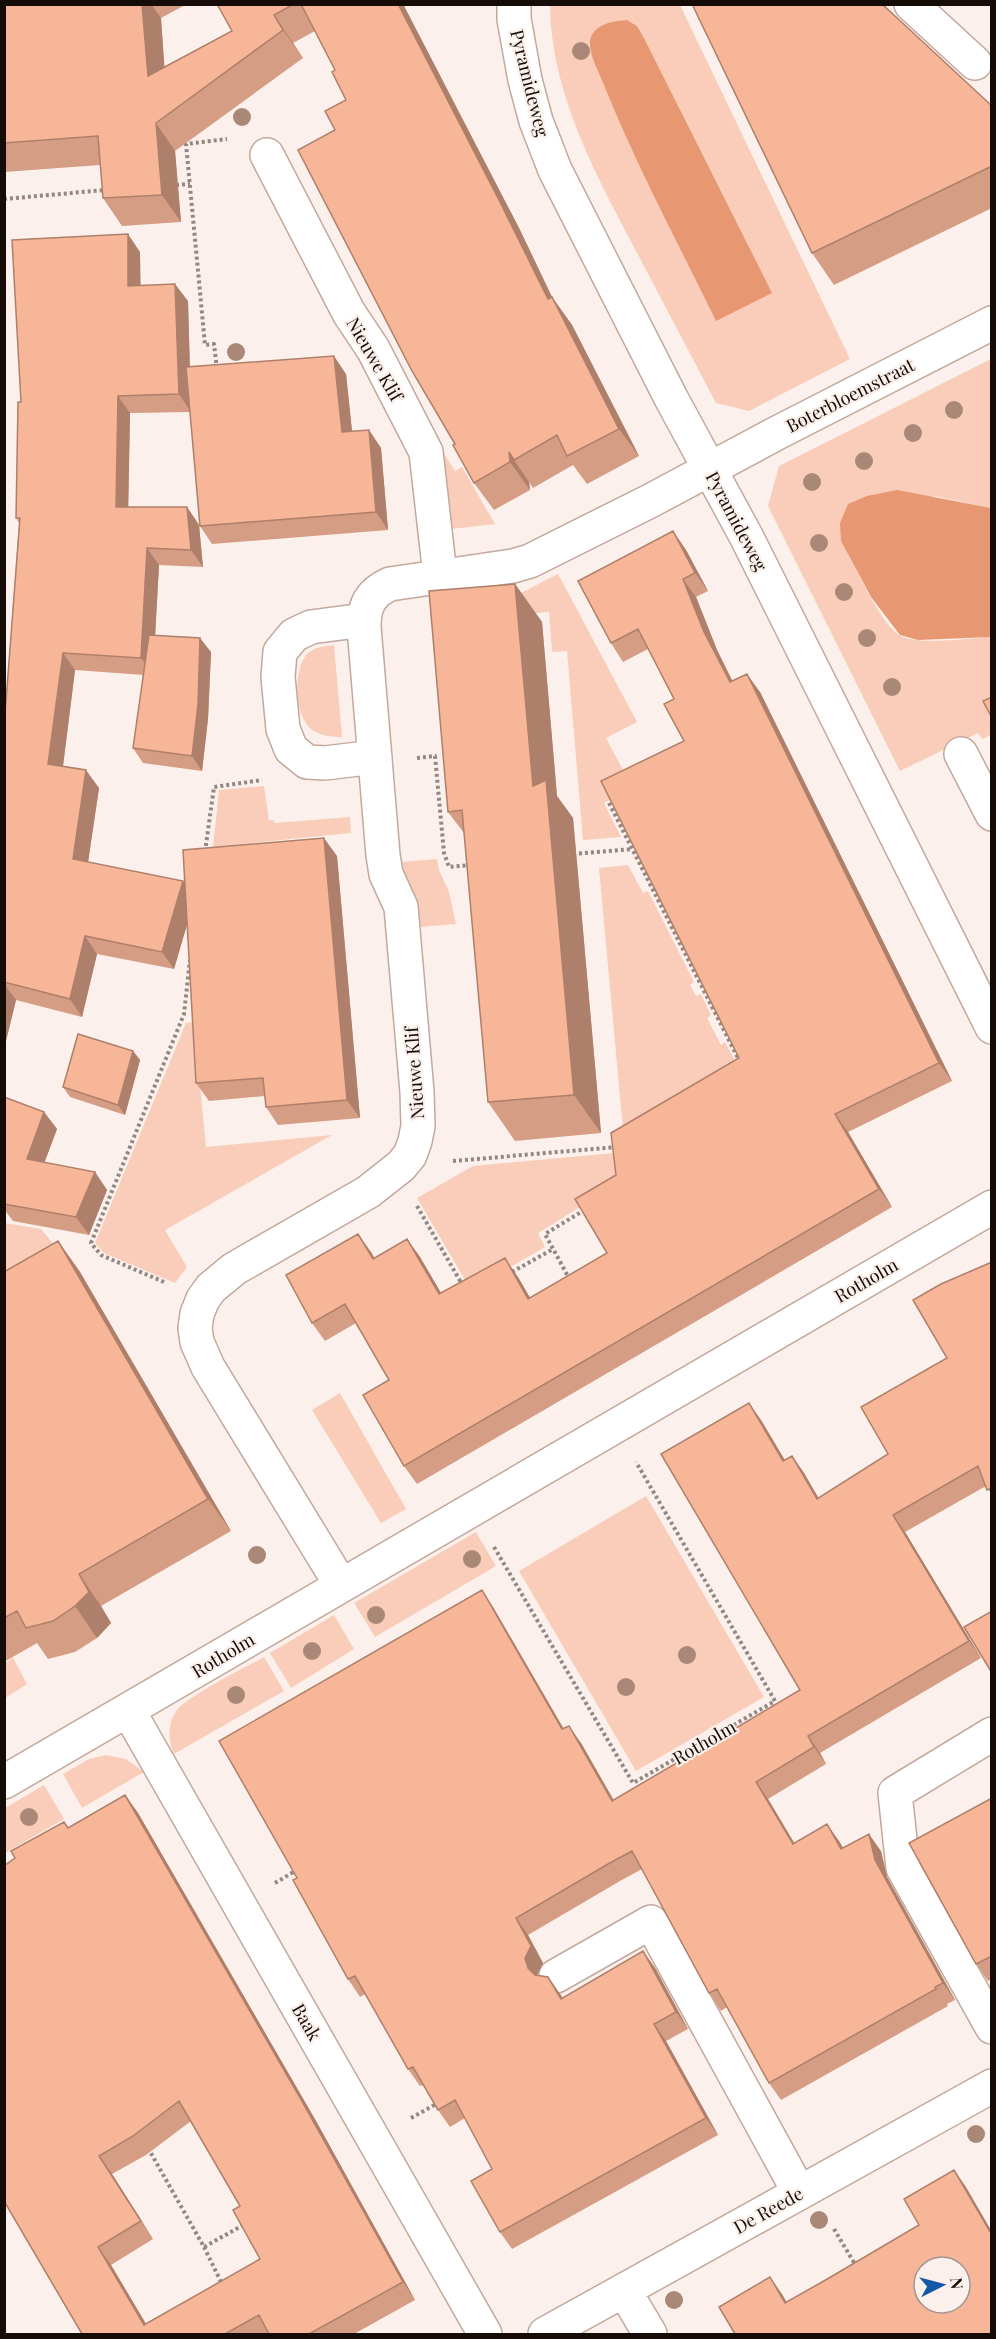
<svg xmlns="http://www.w3.org/2000/svg" width="996" height="2339" font-family="'Playfair Display',serif">
<rect width="100%" height="100%" fill="#fbf0eb"/>
<path fill="#f9cdb9" fill-rule="evenodd" d="M550,5H680L850,359L749,411L716,403C689,352 662,300 635,249C595,173 551,93 550,5ZM627,20L637,26L644,38L771,292L593,33C603,23 614,21 627,20Z
M991,359V508L934,496L841,541C854,563 879,622 899,635C915,646 971,638 991,637V735L982,739L978,733L900,771L768,506L779,466Z
M443,452L455,471L462,467L495,524L451,529Z
M558,574L637,722L606,738L633,789L604,803L621,837L583,840L567,651L552,652L549,612L512,615L515,596Z
M334,645L342,737C331,737 321,736 311,729C294,715 293,670 307,654C314,647 324,646 334,645Z
M264,786L269,820H273L275,823L350,817L351,833L213,847L219,790Z
M437,859L439,870L449,892L456,924L419,927V911L404,876L401,862Z
M628,865L643,893L648,891L694,982L690,985L696,996L701,994L711,1015L707,1018L721,1045L725,1042L741,1072L624,1140L599,868Z
M194,1022L206,1147L332,1135L165,1230L187,1267L175,1283L104,1253L95,1243L186,1023Z
M626,1152H669L538,1233L545,1247L471,1290L417,1198L473,1166Z
M4,1223L41,1229L76,1271L4,1310Z
M340,1393L406,1509L381,1523L312,1410Z
M646,1496L764,1697L636,1771L519,1571Z
M476,1532L496,1566L375,1637L354,1603Z
M334,1615L354,1649L291,1688L270,1653Z
M264,1657L284,1691L174,1754C168,1741 167,1723 177,1710C190,1695 244,1668 264,1657Z
M13,1658L27,1684L5,1698V1663Z
M106,1755L126,1759L144,1772L82,1808L63,1774L89,1759Z
M44,1785L64,1819L5,1853V1808Z"/>
<path fill="#e79771" d="M627,20L637,26L644,38L772,293L716,321C678,243 636,165 604,85C599,72 589,55 590,41C593,24 613,21 627,20Z
M897,490L991,508V637L918,640L900,635L871,597L841,541L840,523L848,504L867,496Z"/>
<g fill="none" stroke-linecap="round" stroke-linejoin="round">
<defs>
<path id="minor" d="M514,4V19L525,80L536,121L555,170L671,398L746,536L992,1027
M911,4L975,63
M267,155L349,313L373,349L426,452L440,575
M364,620L311,627L294,635L280,652L278,677L283,729L291,749L307,762L325,763L375,757
M961,754L992,814
M341,1585L208,1367L197,1342L195,1328L197,1314L203,1299L211,1288L234,1269L368,1192L401,1166L410,1155L415,1141L418,1126L417,1092L401,907L386,874L383,855L364,627C364,605 370,593 390,584L513,566L530,561L650,501L777,433L992,323
M128,1710L485,2334
M992,1734L895,1793L903,1868L992,2027
M4,1782L992,1207
M556,1976L651,1922L799,2192
M624,2290L650,2334
M545,2334L992,2086"/>
</defs>
<use href="#minor" stroke="#c3a99d" stroke-width="36"/>
<path stroke="#928883" stroke-width="4" stroke-dasharray="3 3" stroke-linecap="butt" d="M176,185L190,184
M4,199L105,190
M217,369L214,344L205,345L186,144L227,139
M417,758L435,756L444,853L449,867L470,865
M609,803L740,1062
M205,852L214,787L262,780
M573,854L632,849
M453,1161L616,1147
M417,1206L463,1286
M512,1272L553,1249
M570,1280L545,1234L586,1209
M164,1282L101,1255L91,1243L184,1014L190,960
M494,1547L633,1783L775,1701L636,1462
M275,1883L297,1870
M411,2118L438,2103
M148,2148L204,2247L245,2224
M834,2229L856,2266
M204,2247L222,2284"/>
<use href="#minor" stroke="#fff" stroke-width="33"/>
</g>
<g fill="#a98877">
<circle cx="581" cy="51" r="9"/>
<circle cx="242" cy="117" r="9"/>
<circle cx="236" cy="352" r="9"/>
<circle cx="954" cy="410" r="9"/>
<circle cx="913" cy="433" r="9"/>
<circle cx="864" cy="461" r="9"/>
<circle cx="812" cy="482" r="9"/>
<circle cx="819" cy="543" r="9"/>
<circle cx="844" cy="592" r="9"/>
<circle cx="867" cy="638" r="9"/>
<circle cx="892" cy="687" r="9"/>
<circle cx="257" cy="1555" r="9"/>
<circle cx="472" cy="1559" r="9"/>
<circle cx="376" cy="1615" r="9"/>
<circle cx="312" cy="1651" r="9"/>
<circle cx="687" cy="1655" r="9"/>
<circle cx="626" cy="1687" r="9"/>
<circle cx="236" cy="1695" r="9"/>
<circle cx="29" cy="1817" r="9"/>
<circle cx="976" cy="2134" r="9"/>
<circle cx="819" cy="2220" r="9"/>
<circle cx="674" cy="2300" r="9"/>
</g>
<path fill="#d59d83" fill-rule="evenodd" d="M4,4H187L161,18L164,67L232,31L217,4H403L520,230L552,297L572,325L639,456L587,484L573,465L533,488L529,482L530,490L494,510L474,483L455,444L335,130L346,100L335,70L315,31L293,43L303,58L175,151L181,222L122,226L103,198L100,165L4,172Z
M992,106V208L834,285L812,253Z
M140,252V285L188,301L190,367L346,374L352,431L369,430L381,448L388,530L212,544L200,526L190,412L130,413L128,507H187L199,525L203,567L159,565L155,635L211,652L208,719L202,771L143,763L133,748L144,675L75,670L63,766L99,788L88,862L183,881L185,885L337,856L360,1118L278,1125L266,1107L265,1096L209,1101L196,1083L187,923L174,969L97,954L82,1017L16,1000L4,1049V727L19,523L16,518L21,402Z
M673,531L686,550L708,591L696,597L717,650L732,681L760,692L952,1081L848,1132L892,1207L417,1484L404,1466L389,1380L356,1323L325,1341L312,1323L371,1252L374,1258L407,1239L420,1257L441,1293L518,1277L530,1298L607,1253L616,1175L739,1058L684,741L674,699L648,649L623,662L611,643Z
M515,584L542,622L557,796L573,818L601,1133L515,1141L488,1102L464,833L448,812Z
M133,1051L140,1060L125,1115L70,1097L63,1087Z
M4,1097L44,1112L57,1129L44,1163L95,1172L107,1190L89,1235L13,1221L4,1209Z
M58,1241L80,1272L231,1531L101,1606L111,1623L97,1638L75,1652L48,1659L37,1643L4,1662V1272Z
M992,1262V1495L986,1486L905,1532L981,1658L820,1753L826,1764L768,1799L794,1843L839,1841L843,1848L881,1851L887,1877L955,2000L947,2004L948,2006L781,2100L769,2083L727,2007L721,2011L709,1993L642,1869L620,1881L528,1935L543,1963L537,1976L548,1977L563,1998L643,1951L655,1968L688,2029L666,2041L718,2135L512,2249L500,2232L492,2169L465,2118L450,2127L438,2110L423,2085L420,2086L408,2069L365,1994L360,1997L348,1979L297,1878L493,1607L564,1729L581,1743L613,1800L800,1690L761,1420L785,1460L792,1456L804,1473L818,1498L888,1454L947,1358Z
M125,1795L138,1813L316,2121L415,2300L354,2334H82L15,1858L64,1822L68,1828ZM191,2121L240,2206L260,2259L146,2324L111,2265L153,2239L112,2174L146,2155Z
M992,1798V1979L988,1981L976,1964Z"/>
<path fill="#ae7f6a" d="M142,4H151L161,18L167,103L148,76Z
M398,4H403L520,230L552,297L572,325L639,456L619,429L548,299Z
M274,15L293,43L303,58L283,30Z
M156,123L175,151L181,222L162,195Z
M128,234L140,252L141,304L128,286Z
M175,284L188,301L191,412L179,394Z
M334,356L346,374L354,450L342,432Z
M118,396L130,413L128,524L116,507Z
M369,430L381,448L388,530L376,512Z
M509,452L514,460L529,482L530,490L510,462Z
M187,507L199,525L203,567L191,550Z
M673,531L686,550L708,591L695,573Z
M147,548L159,565L153,675L141,658Z
M683,579L696,597L717,650L742,700L730,682L704,632Z
M515,584L542,622L557,796L573,818L601,1133L574,1095L533,786Z
M200,638L211,652L208,719L202,771L192,756Z
M63,653L75,670L61,782L48,764Z
M747,674L760,692L952,1081L939,1063Z
M86,770L99,788L86,876L73,859Z
M324,838L337,856L360,1118L347,1100Z
M183,881L195,898L174,969L162,952Z
M85,936L97,954L82,1017L70,999Z
M4,984L16,1000L4,1049Z
M133,1051L140,1060L125,1115L118,1105Z
M44,1112L57,1129L39,1177L27,1159Z
M835,1114L848,1132L892,1207L879,1189Z
M95,1172L107,1190L89,1235L76,1217Z
M358,1234L371,1252L385,1277L373,1259Z
M407,1239L420,1257L452,1312L439,1294Z
M58,1241L80,1272L231,1531L208,1499Z
M505,1258L518,1277L541,1317L528,1299Z
M749,1403L761,1420L795,1478L783,1461Z
M792,1456L804,1473L829,1516L817,1499Z
M893,1515L905,1532L981,1658L969,1641Z
M79,1574L101,1606L111,1623L97,1638L75,1606Z
M482,1590L493,1607L574,1747L562,1729Z
M569,1726L581,1743L624,1818L612,1801Z
M808,1736L820,1753L826,1764L814,1747Z
M756,1782L768,1799L805,1861L793,1844Z
M125,1795L138,1813L316,2121L415,2300L403,2282Z
M827,1824L839,1841L853,1866L841,1849Z
M869,1834L881,1851L887,1877L955,2000L943,1983L875,1860Z
M516,1918L528,1935L543,1963L537,1975L539,1985L528,1968Z
M643,1951L655,1968L688,2029L676,2012Z
M548,1977L560,1994L573,2017L561,1999Z
M654,2024L666,2041L718,2135L706,2118Z
M99,2156L112,2174L153,2239L141,2221Z
M954,2170L966,2187L992,2232V2235Z
M98,2247L111,2265L152,2334L144,2325Z
M770,2277L782,2294L797,2320L785,2303Z"/>
<path fill="#f8b698" stroke="#ae7f6a" stroke-width="1.5" fill-rule="evenodd" d="M4,4H142L148,76L232,31L217,4H294L274,15L283,30L156,123L162,195L103,198L98,136L4,143Z
M301,4H398L500,202L548,299L552,297L619,429L567,456L557,435L514,460L509,452L510,462L474,483L453,445L455,444L412,371L298,150L335,130L325,111L346,100L332,72L335,70Z
M692,4H882L992,106V166L812,253Z
M128,234V286L175,284L179,394L118,396L116,507H187L191,550L147,548L141,658L63,653L48,764L86,770L73,859L183,881L162,952L85,936L70,999L4,982V727L20,518H16L18,402H21L12,240Z
M334,356L342,432L369,430L376,512L200,526L186,367Z
M673,531L695,573L683,579L704,632L730,682L747,674L939,1063L835,1114L879,1189L404,1466L363,1395L389,1380L345,1304L312,1323L286,1275L358,1234L373,1259L407,1239L439,1294L505,1258L528,1299L607,1253L575,1199L616,1175L611,1133L739,1058L601,781L684,741L664,704L674,699L638,629L611,643L578,581Z
M515,584L533,786L546,780L574,1095L488,1102L462,810L448,812L429,591Z
M149,635L200,638L198,704L192,756L133,748Z
M992,697V718L983,701Z
M324,838L347,1100L266,1107L263,1078L196,1083L183,850Z
M78,1034L133,1051L118,1105L63,1087Z
M4,1097L44,1112L27,1159L95,1172L76,1217L4,1204Z
M58,1241L208,1499L79,1574L89,1592L75,1606L53,1621L26,1628L17,1611L4,1618V1272Z
M992,1262V1488L987,1490L978,1466L893,1515L969,1641L808,1736L814,1747L756,1782L793,1844L827,1824L841,1849L869,1834L875,1860L943,1983L935,1987L936,1989L769,2083L717,1989L709,1993L632,1851L608,1864L516,1918L531,1946L525,1958L528,1968L535,1975L548,1977L561,1999L643,1951L676,2012L654,2024L706,2118L500,2232L471,2181L492,2169L455,2100L438,2110L413,2067L408,2069L355,1976L348,1979L293,1880L297,1878L219,1741L482,1590L562,1729L569,1726L612,1801L800,1690L661,1454L749,1403L783,1461L792,1456L817,1499L888,1454L861,1407L947,1358L913,1300L941,1284Z
M992,1611V1673L964,1627Z
M125,1795L303,2103L403,2282L309,2334H269L259,2315L225,2334H82L4,2201V1866L15,1858L11,1851L64,1822L68,1828ZM179,2101L240,2206L233,2210L260,2259L144,2325L98,2247L141,2221L99,2156L133,2136Z
M992,1798V1956L976,1964L909,1843Z
M954,2170L992,2235V2334H735L719,2307L770,2277L785,2303L829,2278L919,2225L904,2199ZM924,2267H960V2303H924Z"/>
<g text-anchor="middle" dominant-baseline="central" stroke-width="4.5" stroke-linejoin="round" paint-order="stroke">
<g font-size="18" fill="#150c08" stroke="#fbf0eb">
<text transform="translate(530 83) rotate(76)">Pyramideweg</text>
<text transform="translate(375 359) rotate(60)">Nieuwe Klif</text>
<text transform="translate(850 395) rotate(-27)">Boterbloemstraat</text>
<text transform="translate(737 521) rotate(62)">Pyramideweg</text>
<text transform="translate(414 1073) rotate(-94)">Nieuwe Klif</text>
<text transform="translate(866 1280) rotate(-30)">Rotholm</text>
<text transform="translate(223 1655) rotate(-31)">Rotholm</text>
<text transform="translate(704 1742) rotate(-30)">Rotholm</text>
<text transform="translate(307 2022) rotate(60)">Baak</text>
<text transform="translate(768 2210) rotate(-29)">De Reede</text>
</g>
</g>
<rect width="996" height="2339" fill="none" stroke="#150c08" stroke-width="12"/>
<g transform="translate(942 2285) rotate(84)"><circle r="28" fill="#fbf0eb" stroke="#9f9590" stroke-width="1.5"/>
<path d="M0-4.5L10 22L0 15L-10 22Z" fill="#1357a7"/>
<text y="-9" font-size="16" font-weight="bold" text-anchor="middle" fill="#150c08">N</text>
</g>
</svg>
